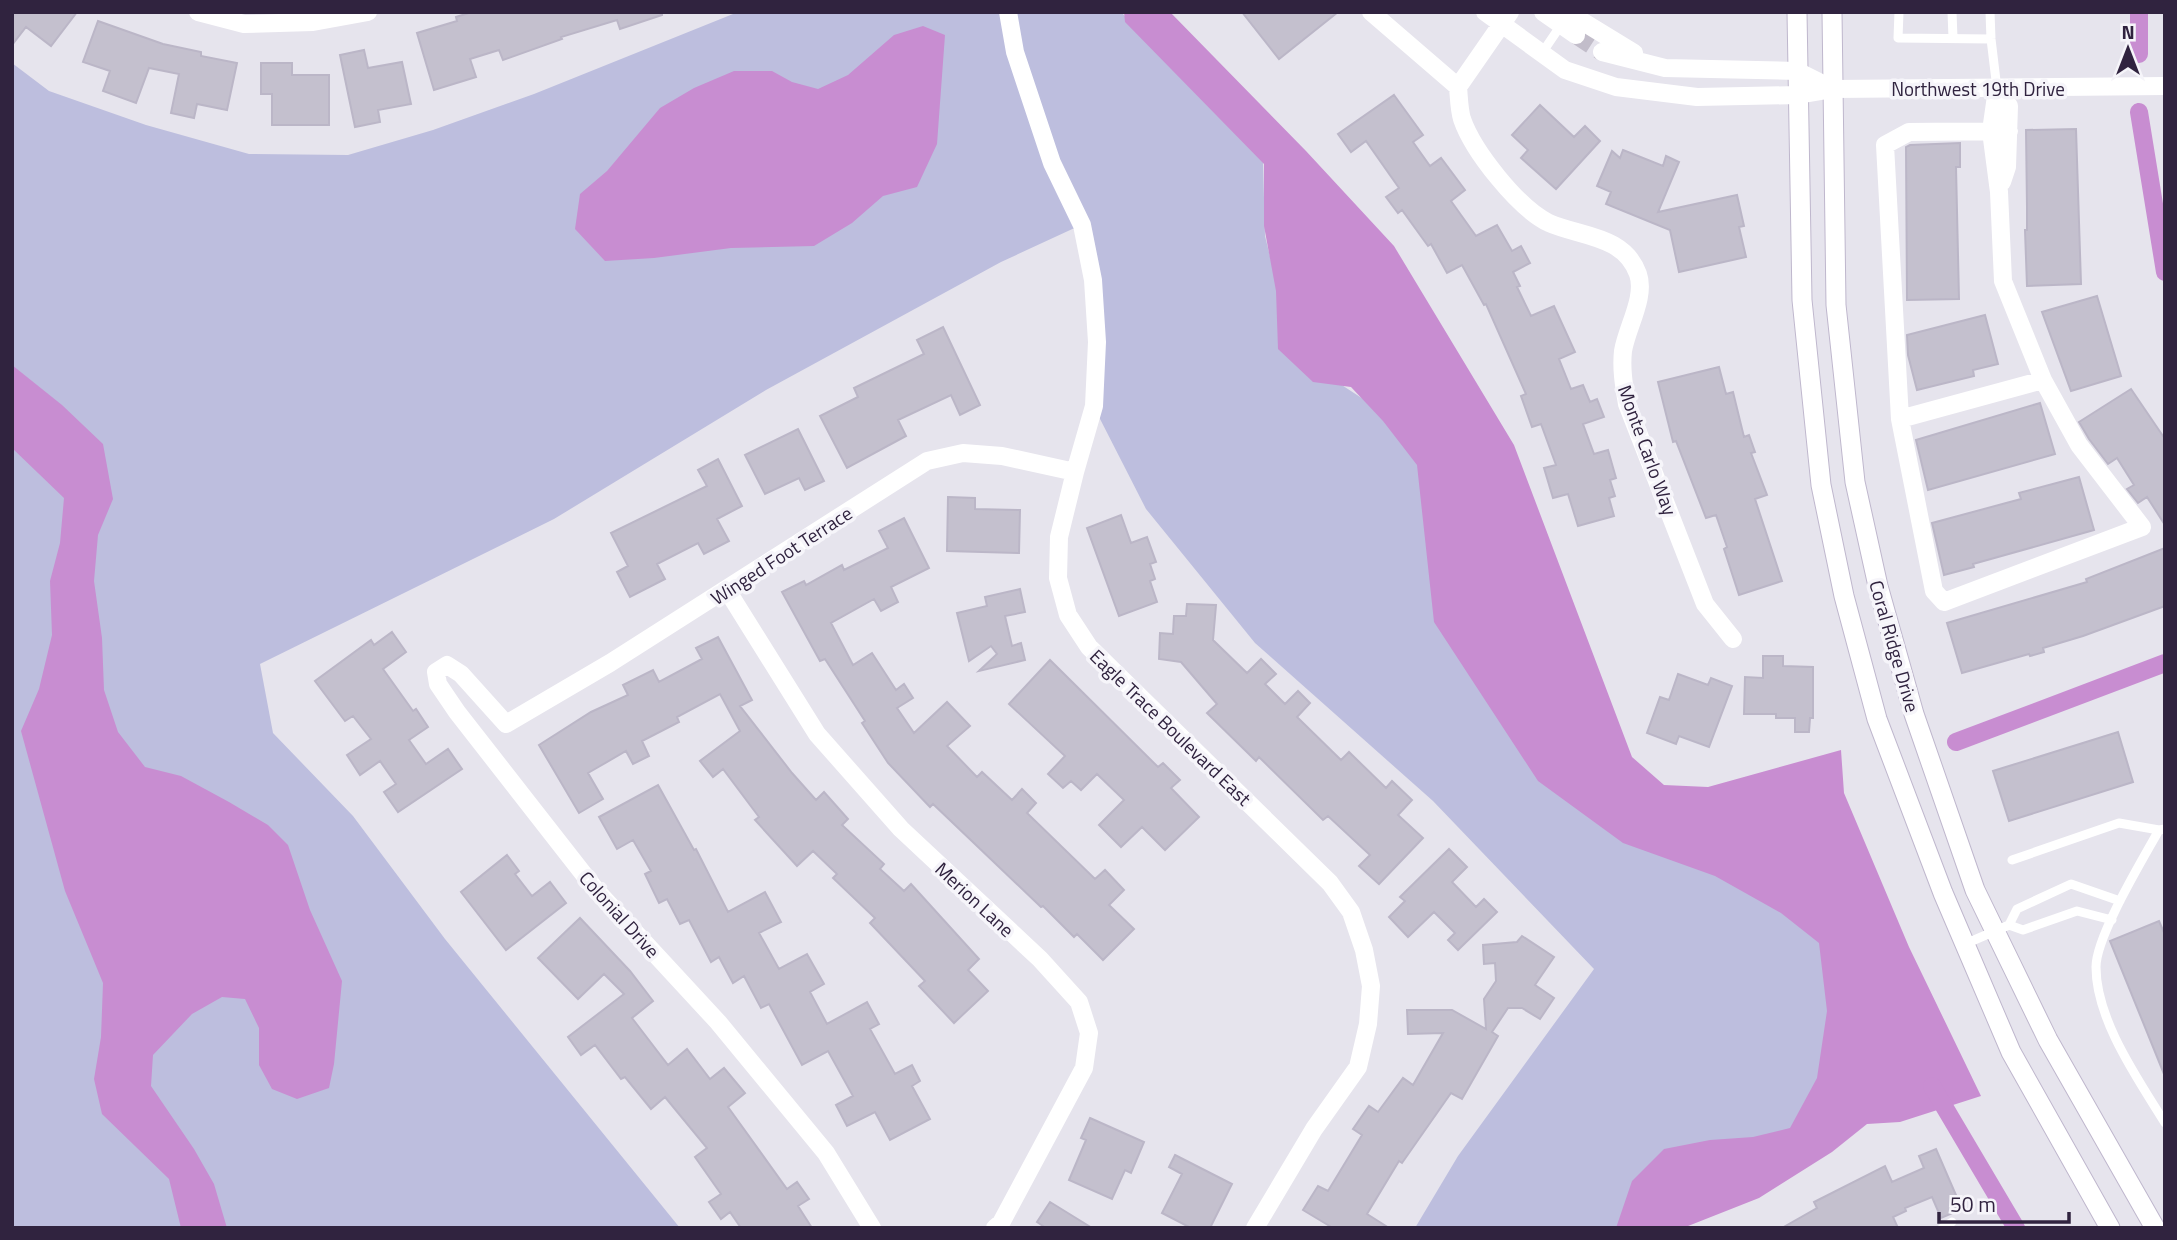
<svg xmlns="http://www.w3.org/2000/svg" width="2177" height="1240" font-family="'Titillium Web',sans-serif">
<rect width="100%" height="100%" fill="#e6e4ed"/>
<path fill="#bdbede" d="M738,12H1121L1263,160L1265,236L1280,297L1282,346L1455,459L1645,839L1873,909L1834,1104L1664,1228H1415L1458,1156L1594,969L1433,801L1255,643L1146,509L1098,415L1081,225L1001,262L766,390L554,519L260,664L273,733L353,816L445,939L680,1228H12V63L49,91L146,125L249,154L348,155L433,130L534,94Z"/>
<path fill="#c88dd1" d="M1124,12H1170L1306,151L1394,246L1514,445L1632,757L1664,785L1708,787L1841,750L1844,793L1909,947L1981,1096L1900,1122L1867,1124L1832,1152L1759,1198L1683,1228H1616L1632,1181L1664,1149L1710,1140L1753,1137L1790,1128L1817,1078L1827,1011L1819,943L1781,913L1715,876L1623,843L1538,781L1434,622L1417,465L1383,421L1351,387L1313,382L1278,349L1276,291L1264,226V164L1125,22Z
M923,26L945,35L937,144L917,187L883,196L852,223L814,246L731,248L654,258L605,261L575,229L580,194L607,171L660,108L694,88L734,71H772L792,82L818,89L848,75L894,35Z
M12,365L62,405L103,444L113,499L98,535L94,581L102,638L104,690L118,732L145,767L181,776L229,802L268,825L288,845L310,910L342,981L334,1064L329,1088L297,1099L272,1089L259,1065V1028L245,999L222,997L192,1014L153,1055L151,1086L194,1149L214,1184L227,1228H181L169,1179L102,1114L94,1079L101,1037L103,983L65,891L21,731L39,689L52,635L50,581L60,543L64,498L12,448Z"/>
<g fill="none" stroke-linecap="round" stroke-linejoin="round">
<path stroke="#c88dd1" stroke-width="18" d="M2139,54V12
M2139,112L2165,272
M1956,742L2165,663
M1932,1086L2016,1228"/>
</g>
<path fill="#c4c0ce" stroke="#bbb6c7" stroke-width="2" d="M12,12H77L51,46L26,27L12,45Z
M472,12H662V15L620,29L617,20L561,37L562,39L503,60L499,50L470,59L476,77L434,90L417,33L457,21L456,17Z
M1242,12H1338L1279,59Z
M98,21L163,44L201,52V56L237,63L227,110L197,104L194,118L171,113L179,74L149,68L136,103L103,91L110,71L83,62Z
M364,50L368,68L402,62L411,104L378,110L380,122L355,127L340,55Z
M261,63H292V75H329V125H272V94H261Z
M1394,95L1423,135L1413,142L1430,166L1441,158L1465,190L1451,201L1476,236L1497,225L1512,251L1521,246L1530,263L1513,272L1520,286L1517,287L1531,316L1554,306L1575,352L1559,359L1571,389L1583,385L1590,402L1597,399L1604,417L1583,424L1594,454L1608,450L1616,478L1610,480L1615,496L1609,498L1614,516L1578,526L1568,494L1553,498L1544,468L1556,465L1541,424L1532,427L1521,396L1526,394L1486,304L1484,305L1462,265L1447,273L1431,244L1428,246L1402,210L1398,213L1386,197L1399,188L1366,141L1351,152L1338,134Z
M1540,105L1574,137L1585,126L1600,141L1556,189L1521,158L1528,150L1512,135Z
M2076,129L2081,284L2027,286L2025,230H2027V207L2026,130Z
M1960,143V167H1956L1959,299L1907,300L1906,147L1910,145Z
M1623,150L1663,166L1666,156L1679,162L1658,212L1737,195L1744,226L1739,227L1746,257L1679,272L1670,230L1606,204L1611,192L1597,186L1612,151L1620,158Z
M2097,296L2121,376L2071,391L2042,312Z
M1985,315L1998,364L1973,370L1974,376L1917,390L1908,355L1907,335Z
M943,327L980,405L960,415L951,395L898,420L906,436L847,468L820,416L858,397L854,388L924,354L917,340Z
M1719,367L1726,394L1733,392L1744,437L1749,435L1755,452L1751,453L1767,495L1755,499L1782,581L1739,595L1724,549L1727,547L1716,515L1706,518L1676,441L1673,442L1658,382Z
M2131,389L2165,439V525L2147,497L2138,503L2127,489L2134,485L2117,458L2108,464L2089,439L2079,422Z
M2040,403L2055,454L1928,490L1916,440Z
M798,429L824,481L805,490L799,478L765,494L745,455Z
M718,459L742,506L717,519L729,541L704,554L698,543L657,564L665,579L630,597L617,572L628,566L611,533L707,486L698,470Z
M2079,477L2094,530L1973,564L1974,567L1944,575L1932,523L2021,499L2019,493Z
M948,497L975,498V509L1020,510L1019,553L947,551Z
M1121,515L1131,543L1147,537L1156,562L1150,564L1155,579L1150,581L1157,602L1119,616L1087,528Z
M904,518L929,568L891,587L898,602L881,611L874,599L831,623L853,665L872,653L896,690L904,684L913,698L897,708L914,733L947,702L970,726L947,746L977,777L982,772L1012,800L1022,789L1036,803L1027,813L1095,879L1105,870L1124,890L1109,905L1134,929L1103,960L1077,934L1074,937L1043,906L1041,907L933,804L930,807L888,763L862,723L865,721L825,659L820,661L782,592L804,581L806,585L842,565L844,570L888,548L879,531Z
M2165,548V606L2083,636L2043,648L2044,652L2030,656L2029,654L1962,673L1947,623L2087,582L2086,579Z
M1020,589L1025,612L1005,616L1012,646L1021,643L1025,660L979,671L997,654L991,646L969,661L957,613L987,606L985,597Z
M1187,604L1216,605L1213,640L1247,673L1261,659L1276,674L1265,684L1285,704L1298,691L1310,703L1297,717L1341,760L1349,752L1386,788L1392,781L1412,800L1398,815L1423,838L1379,884L1359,866L1370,855L1328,816L1323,820L1259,757L1256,761L1207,713L1217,704L1181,662L1159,659L1160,633L1173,634L1174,616H1186Z
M392,632L406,652L383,669L413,711L416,709L428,727L409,740L426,764L448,749L462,769L398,812L384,792L396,784L380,761L360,775L347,755L371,739L353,716L345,721L315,681L371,640L374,645Z
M718,637L752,700L740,706L792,773L816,800L824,792L848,819L842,825L884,864L880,869L904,891L911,884L979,959L968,970L988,991L954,1023L919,986L925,981L870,923L875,918L833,878L837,874L813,851L797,866L755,820L759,817L723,769L713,777L700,761L740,731L720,694L677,717L679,722L642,741L649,756L633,764L626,751L588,773L603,799L579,813L539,745L591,712L628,695L623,685L653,670L659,682L702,659L696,648Z
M1763,656H1783V666L1813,667V718H1810L1809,732H1795V718H1776V714H1744L1745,677L1763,678Z
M1050,660L1158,767L1163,763L1180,780L1171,788L1199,817L1165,850L1142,827L1121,847L1099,825L1124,800L1097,774L1081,790L1071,781L1063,788L1048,774L1065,756L1009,704Z
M1678,674L1708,685L1711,678L1732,686L1709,747L1679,736L1676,744L1647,733L1660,697L1669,700Z
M2118,732L2133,782L2009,821L1993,771Z
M658,785L694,850L696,849L728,912L765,892L781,922L759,933L779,969L807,954L824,984L810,992L827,1024L867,1002L879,1024L870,1029L895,1074L912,1065L920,1081L912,1086L930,1119L890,1140L875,1112L847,1126L836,1105L853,1096L828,1051L802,1065L769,1004L761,1008L744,976L733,983L719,957L711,962L689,920L680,924L667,899L659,903L645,874L651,871L633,840L617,849L599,817Z
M1449,849L1467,867L1452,882L1476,907L1484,899L1497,912L1458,950L1448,940L1455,933L1434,912L1408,937L1389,917L1405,901L1400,897Z
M507,855L519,871L515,874L532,896L550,882L566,903L506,950L461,892Z
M580,918L630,971L653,1001L632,1018L668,1065L687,1049L710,1079L724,1068L745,1093L728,1107L787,1189L797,1182L809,1199L798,1206L812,1228H741L730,1212L721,1219L709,1202L721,1194L695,1157L707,1148L665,1097L651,1109L625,1077L621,1079L595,1045L581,1055L568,1037L624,994L604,974L578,999L538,958Z
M2159,921L2165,935L2164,1074L2110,941Z
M1522,936L1554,957L1535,985L1554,998L1540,1019L1522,1008H1508L1492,1032L1498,1036L1462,1099L1451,1093L1402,1163L1399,1161L1367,1214L1389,1228H1333L1303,1210L1318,1186L1328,1191L1362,1135L1353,1129L1369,1106L1378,1112L1403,1078L1413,1085L1443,1033L1408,1034L1407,1010H1452L1486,1029L1484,999L1496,981L1495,963L1484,964L1483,945L1517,942Z
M1090,1118L1144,1142L1131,1173L1125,1170L1112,1199L1069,1180L1086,1140L1081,1138Z
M1936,1149L1962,1209L1941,1218L1932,1197L1905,1208L1906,1211L1893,1217L1898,1228H1782L1817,1208L1814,1202L1885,1166L1892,1182L1924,1168L1919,1156Z
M1175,1155L1232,1184L1210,1228H1191L1162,1213L1182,1174L1169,1167Z
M1050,1202L1092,1228H1046L1037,1222Z"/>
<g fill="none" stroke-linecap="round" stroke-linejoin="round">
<path stroke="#c2bdca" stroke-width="18" stroke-dasharray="18 9" stroke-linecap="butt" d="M1576,35L1602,52"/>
<defs>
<path id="secondary" d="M1797,12L1802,300L1821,485L1844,596L1877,719L1943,893L2011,1052L2110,1228
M1832,12L1836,305L1855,482L1878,586L1914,714L1975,890L2048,1040L2155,1228"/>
</defs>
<use href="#secondary" stroke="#bfb7cd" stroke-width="21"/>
<path stroke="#fff" stroke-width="9" d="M1899,12L1898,38L1991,39
M1952,12L1953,38
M1990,12L1991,39L1997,89
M1542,53L1561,25
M2165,829L2159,830C2143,859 2096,936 2096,967C2096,1020 2138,1079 2165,1123
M2012,860L2119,823L2159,830
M2009,925L2023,930L2077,911L2112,920
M1965,944L2009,925L2017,909L2071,884L2120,901
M1942,1228L1952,1222"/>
<path stroke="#fff" stroke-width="18" d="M198,12L244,24L313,22L368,12
M1008,12L1015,52L1052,163L1082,225L1093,280L1097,342L1094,406L1075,472L1059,537L1058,578L1068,615L1089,647L1330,883L1351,912L1364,950L1371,986L1368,1024L1358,1067L1314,1129L1255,1228
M1371,12L1458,87
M1485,12L1565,70L1616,87L1697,97L1798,95L1833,89L2165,86
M1510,12L1458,87C1459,97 1459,109 1462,119C1473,151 1518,208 1549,223C1581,237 1624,235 1638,274C1646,297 1627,327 1623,351C1621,369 1624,386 1627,404L1705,604L1733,639
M1543,12L1576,35
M1567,12L1634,53
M1602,52L1665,68L1797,71L1833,89
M1997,89L1991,131L1999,192L2003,281L2043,380L2079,445L2142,527L1944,602L1934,591L1900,419L1885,145L1909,132L2009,131
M1997,89L2009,106L2007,167L2002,182
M1900,419L2043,380
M727,590L817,734L901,829L1040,959L1079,1002L1089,1033L1084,1068L1001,1223L995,1228
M872,1228L826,1153L718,1022L596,890L457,712L438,684L436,672L447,665L461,674L506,724L610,663L927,461L963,453L1002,456L1075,472"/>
<use href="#secondary" stroke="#fff" stroke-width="19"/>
</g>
<g text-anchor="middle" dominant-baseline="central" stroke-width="7" stroke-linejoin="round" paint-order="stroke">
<g font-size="19" fill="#30233f" stroke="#f6f5fa">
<text x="1978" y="88">Northwest 19th Drive</text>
<text transform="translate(1648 450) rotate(70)">Monte Carlo Way</text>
<text transform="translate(781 555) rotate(-33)">Winged Foot Terrace</text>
<text transform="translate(1895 646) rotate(74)">Coral Ridge Drive</text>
<text transform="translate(1171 727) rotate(44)">Eagle Trace Boulevard East</text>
<text transform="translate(975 899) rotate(43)">Merion Lane</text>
<text transform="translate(620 914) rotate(48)">Colonial Drive</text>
</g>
</g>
<rect width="2177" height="1240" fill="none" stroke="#30233f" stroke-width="28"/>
<g transform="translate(2128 49)" stroke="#f6f5fa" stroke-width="5" paint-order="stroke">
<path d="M0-5L12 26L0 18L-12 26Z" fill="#30233f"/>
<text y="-10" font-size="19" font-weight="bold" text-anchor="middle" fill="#30233f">N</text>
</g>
<path d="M1939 1212v10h130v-10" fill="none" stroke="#30233f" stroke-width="3.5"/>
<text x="1950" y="1212" font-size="21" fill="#30233f" stroke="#f6f5fa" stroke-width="5" paint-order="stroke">50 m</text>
</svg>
